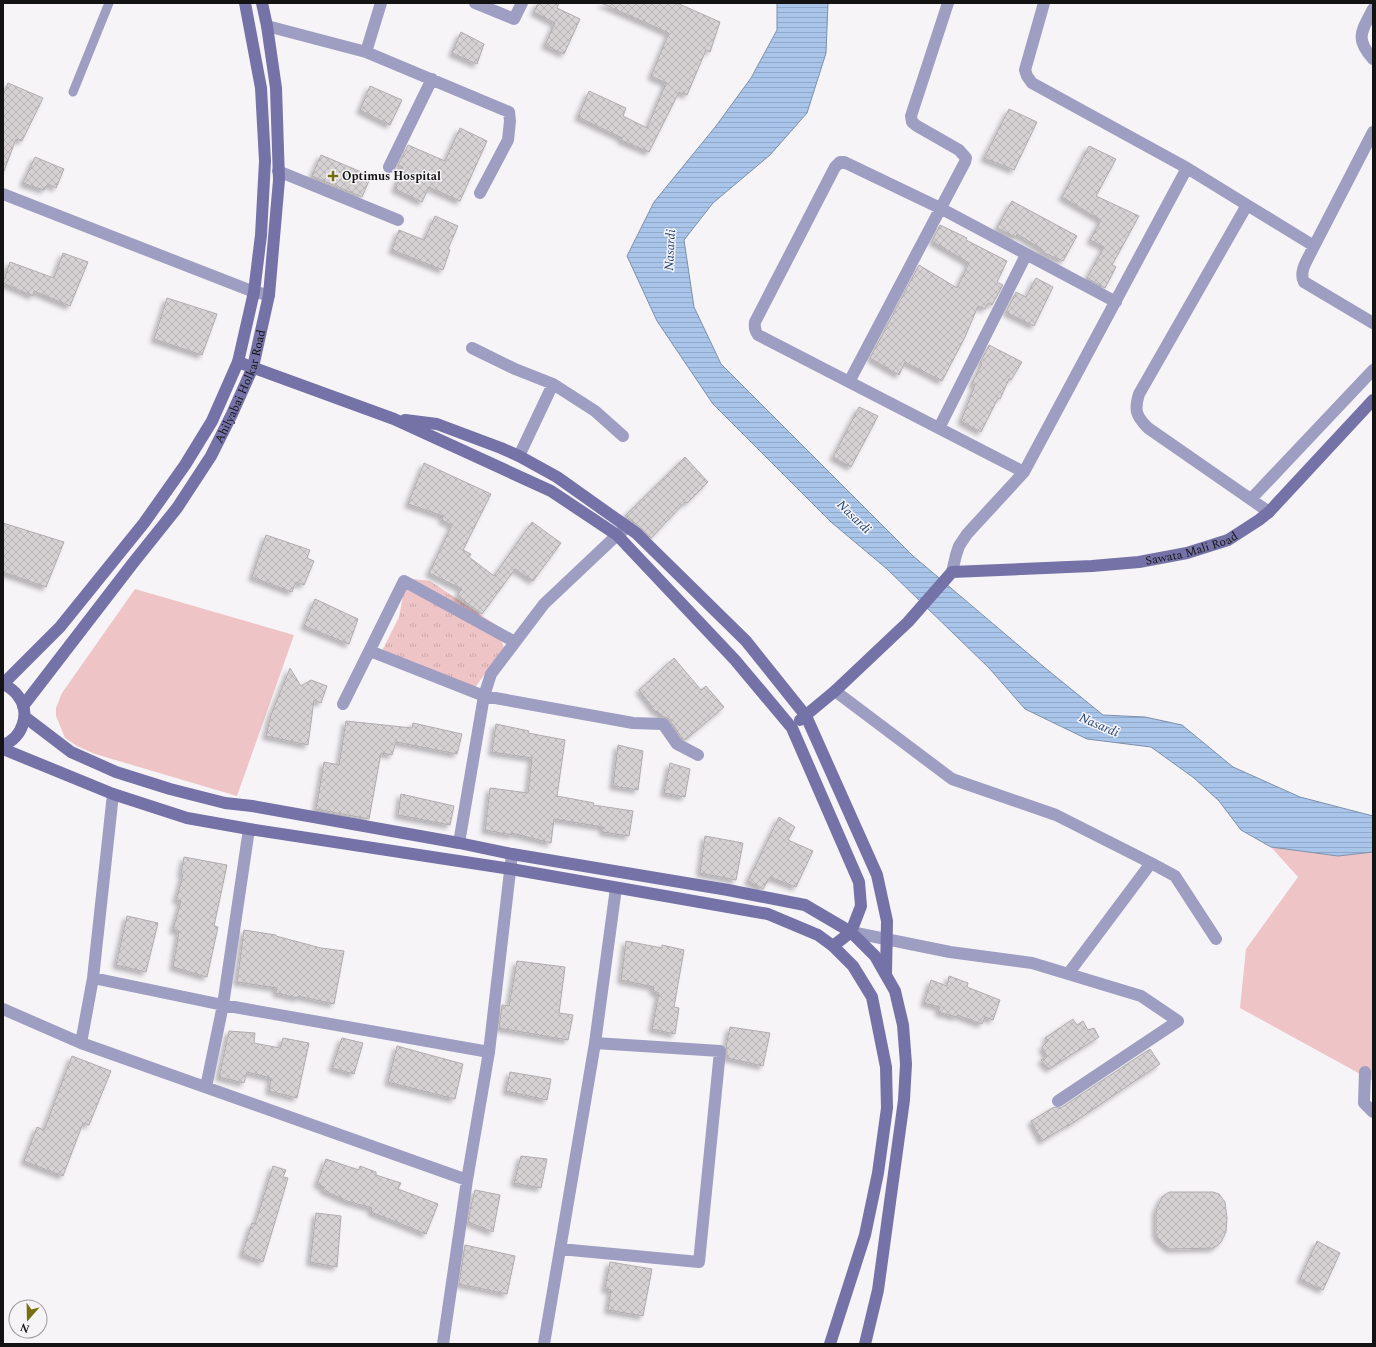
<svg xmlns="http://www.w3.org/2000/svg" width="1376" height="1347" font-family="Spectral,serif">
<defs>
<pattern id="park-tufts" width="24" height="20" patternUnits="userSpaceOnUse"><rect width="24" height="20" fill="#efc4c6"/><path d="M3 7l-1-3M5 7V3M7 7l1-3M15 17l-1-3M17 17v-4M19 17l1-3" fill="none" stroke="#cca8a9"/></pattern>
<pattern id="water-rules" width="6" height="5" patternUnits="userSpaceOnUse"><rect width="6" height="5" fill="#aac5ea"/><path d="M0 2.5h6" fill="none" stroke="#91a8c8"/></pattern>
<pattern id="building-cross-hatch" width="8" height="8" patternUnits="userSpaceOnUse"><rect width="8" height="8" fill="#d6d1d3"/><path d="M0 0l8 8M0 8l8-8" fill="none" stroke="#b7b3b4"/></pattern>
<filter id="shadow"><feDropShadow dx="-3.5" dy="3.5" stdDeviation="2" flood-color="#0004"/></filter>
</defs>
<rect width="100%" height="100%" fill="#f7f4f8"/>
<path fill="#efc4c6" d="M135,589L294,635L237,796L95,754L77,746L65,738L56,716V708L62,693Z
M1271,847L1338,856L1373,852V1081L1240,1008L1246,949L1298,877Z"/>
<path fill="url(#park-tufts)" d="M406,578L430,581L496,625L504,648L474,689L382,651L399,617Z"/>
<path fill="url(#water-rules)" stroke="#7d90aa" d="M777,3H828L826,53L807,113L770,155L713,203L684,240L694,307L721,364L912,555L1044,667L1103,715L1145,717L1182,725L1233,767L1300,797L1373,816V852L1338,856L1271,847L1241,830L1219,801L1194,778L1151,747L1087,739L1025,709L989,668L887,569L831,522L713,404L657,321L627,256L654,202L716,126L751,78L777,30Z"/>
<path fill="url(#building-cross-hatch)" stroke="#b1acaf" filter="url(#shadow)" d="M538,3H559L557,8L580,19L564,54L545,45L555,23L534,12Z
M601,3H677L720,22L710,52L706,50L687,95L679,92L649,152L621,140L622,138L578,117L589,91L626,108L623,116L647,128L666,83L651,76L669,33Z
M461,32L484,44L477,64L452,53Z
M8,83L43,98L22,141L16,139L4,171H3V95Z
M370,86L402,100L390,125L360,110Z
M1009,109L1037,122L1014,170L984,158Z
M460,128L487,141L460,201L429,187L422,202L395,189L403,167L398,165L408,145L445,161Z
M1089,146L1116,159L1096,196L1139,216L1112,265L1116,267L1105,288L1087,278L1104,247L1090,240L1101,220L1062,197Z
M321,155L371,176L362,197L312,176Z
M35,157L64,169L56,188L48,184L44,190L23,183Z
M1012,201L1077,236L1063,261L1042,252L1043,250L1017,234L1016,237L997,228Z
M435,216L458,226L448,249L450,250L443,270L392,250L399,230L424,240Z
M940,225L967,238L966,240L1007,261L997,282L1003,285L992,305L988,303L985,309L978,306L965,337L942,381L905,362L899,375L870,358L919,265L957,288L969,263L932,241Z
M63,253L88,262L70,306L34,291L33,296L3,283L10,262L54,278Z
M1036,278L1053,287L1034,326L1006,312L1016,292L1026,297Z
M167,298L217,314L202,355L154,339Z
M989,345L1022,362L1011,380L1009,379L1000,399L998,398L981,432L961,421L975,385L972,383L982,364L980,363Z
M859,407L878,416L851,467L833,457Z
M685,457L708,482L687,503L685,502L651,538L640,527L625,516Z
M424,463L491,494L463,550L471,554L469,557L494,576L532,522L561,543L533,581L515,569L482,614L457,596L462,589L429,573L452,525L442,520L443,516L408,504Z
M3,523L64,542L46,587L3,572Z
M266,535L310,550L307,558L314,561L304,585L296,582L292,592L252,577Z
M315,599L358,619L349,644L304,626Z
M674,658L701,690L706,686L724,707L685,740L682,738L669,719L662,716L657,711L656,712L639,690Z
M290,668L301,686L311,680L327,686L321,703L314,700L308,745L266,736L271,715Z
M346,721L412,728L413,723L462,734L457,754L396,742L392,755L381,753L369,819L316,809L324,762L339,765Z
M496,724L529,731L528,733L565,740L557,796L594,803L593,805L633,811L629,836L603,832V827L554,819L551,843L512,833V835L485,830L490,788L528,793L532,758L492,752Z
M618,745L643,751L638,790L613,786Z
M670,763L690,769L685,797L664,793Z
M401,794L454,806L450,825L398,815Z
M779,817L795,827L788,840L813,851L796,887L770,877L763,889L748,881Z
M705,836L743,843L736,880L700,873Z
M184,857L227,865L214,926L218,927L207,977L173,967L179,931L173,930L181,901L176,900L183,875L181,874Z
M127,916L158,923L146,972L116,965Z
M244,930L276,935V936L321,948L344,951L334,1004L298,996V998L276,993L277,988L237,982Z
M626,941L662,948V945L684,950L674,1007L679,1008L675,1034L652,1029L659,993L653,992L654,987L621,980Z
M517,961L565,967L559,1013L573,1015L568,1040L499,1028L502,1005L509,1006Z
M949,976L968,983L967,987L1000,1000L993,1020L985,1017L982,1024L957,1015L956,1017L938,1012L940,1007L924,1003L931,980L947,986Z
M1073,1019L1077,1025L1083,1021L1088,1030L1094,1028L1099,1037L1049,1069L1041,1060L1047,1056L1042,1047L1048,1041L1045,1038Z
M730,1027L770,1033L763,1066L727,1058V1051L726,1047Z
M229,1031L255,1033L254,1043L280,1048L283,1038L309,1043L297,1098L269,1091L271,1078L247,1072L244,1083L219,1077Z
M342,1038L363,1043L354,1074L332,1068Z
M397,1046L463,1064L455,1099L388,1082Z
M1150,1049L1160,1064L1068,1126V1125L1042,1141L1031,1121L1054,1107L1058,1108L1062,1107Z
M72,1056L111,1071L89,1125L83,1123L63,1176L24,1161L37,1127L44,1130Z
M510,1072L551,1079L547,1100L506,1091Z
M521,1156L547,1159L541,1188L514,1183Z
M326,1159L359,1170L360,1166L376,1172V1175L401,1183L398,1189L438,1204L426,1234L371,1212L372,1208L347,1201L323,1190L324,1187L317,1184Z
M273,1166L286,1170L283,1177L288,1178L263,1262L242,1254L252,1223L255,1224Z
M475,1190L500,1195L493,1232L468,1222L471,1206Z
M1169,1192H1213L1219,1194L1225,1202L1227,1218L1226,1232L1221,1242L1214,1248L1170,1249L1159,1240L1156,1234V1210L1162,1197Z
M316,1213L341,1216L337,1267L310,1262Z
M1317,1241L1340,1253L1323,1290L1300,1279Z
M465,1245L515,1256L507,1294L459,1284Z
M610,1262L652,1269L643,1316L608,1310L611,1290L605,1289Z"/>
<g fill="none" stroke-linecap="round" stroke-linejoin="round">
<path stroke="#9e9dc2" stroke-width="9" d="M73,92L109,3"/>
<path stroke="#9e9dc2" stroke-width="12" d="M475,3L514,19L522,3
M1044,3L1025,70L1027,76L1032,83L1187,168L1247,205L1139,394C1134,410 1136,416 1148,428L1269,512
M1373,9C1362,31 1354,38 1373,59
M267,26L366,52L509,112L510,121L508,140L480,193
M366,52L381,3
M1373,132L1310,254C1306,262 1299,273 1304,282L1373,323
M389,167L432,79
M278,171L398,220
M3,194L254,292L269,295
M1247,205L1314,246
M472,348L515,369L553,384L519,456
M849,382L965,162L966,158L959,150L917,126L912,122L911,116L948,3
M553,384L595,411L623,436
M939,428L1026,255
M1024,472L758,335C755,331 754,328 755,322L835,167L840,162H844L940,208L1116,302
M1251,499L1373,370
M952,572L956,555L959,546L967,534L1024,472L1187,168
M370,651L484,696L633,723L663,724L677,744L698,755
M835,691L952,779L1056,815L1151,863L1068,974
M343,704L404,581L515,642
M459,843L484,696L491,674L544,604L617,535L625,529
M1151,863L1175,876L1216,939
M851,932L950,952L1032,963L1141,996L1178,1021L1058,1101
M93,978L223,1005L489,1052
M3,1009L81,1043L467,1180
M81,1043L93,978L113,794
M1365,1072L1364,1103L1373,1112
M206,1087L223,1005L249,829
M560,1249L699,1262L720,1051L595,1043
M443,1344L467,1180L489,1052L512,854
M544,1344L595,1043L616,888"/>
<g stroke="#7572a7" stroke-width="12">
<path d="M238,362L394,419L551,491L617,535L735,660L792,728L859,882L861,906L851,932L833,946"/>
<path d="M405,420L437,424L501,448L519,456L557,477L636,533L746,641L806,716L877,875L887,921L886,974"/>
<path d="M3,684L60,627L144,523L185,465L212,421L238,362L254,292L261,235L265,161L261,88L245,3"/>
<path d="M3,684C9,687 14,690 18,696C31,712 23,738 3,745"/>
<path id="s1" d="M23,706L133,563L177,508L211,456L232,414L253,367L269,295L279,180L276,88L267,26L262,3"/>
<path d="M25,717L71,752L116,772L170,789L225,803L252,806L459,843L512,854L728,890L805,905L851,932L875,956L895,991L903,1025L906,1064L904,1100L878,1290L865,1344"/>
<path id="s2" d="M800,720L835,691L908,622L952,572L1092,566L1139,562L1187,553L1228,540L1259,520L1269,512L1373,400"/>
<path d="M3,749L113,794L187,818L249,829L511,869L768,914L818,935L833,946L853,966L872,997L886,1067L887,1108L878,1173L865,1235L830,1344"/>
</g>
</g>
<path fill="#776f0f" stroke="#f7f4f8" stroke-width="1.5" d="M331 170h4v4h4v4h-4v4h-4v-4h-4v-4h4z"/>
<g text-anchor="middle" dominant-baseline="central" stroke-width="3" stroke-linejoin="round" paint-order="stroke">
<g font-size="12" font-weight="bold" fill="#141314" stroke="#f7f4f8" text-anchor="start">
<text x="342" y="176">Optimus Hospital</text>
</g>
<g font-size="12" fill="#141314" stroke="#f7f4f8">
<text stroke="none"><textPath href="#s1" startOffset="389">Ahilyabai Holkar Road</textPath></text>
<text stroke="none"><textPath href="#s2" startOffset="454">Sawata Mali Road</textPath></text>
</g>
<g font-size="13" font-style="italic" fill="#214573" stroke="#f7f4f8">
<text transform="translate(670 250) rotate(-87)">Nasardi</text>
<text transform="translate(854 517) rotate(44)">Nasardi</text>
<text transform="translate(1099 725) rotate(23)">Nasardi</text>
</g>
</g>
<rect width="1376" height="1347" fill="none" stroke="#141314" stroke-width="8"/>
<g transform="translate(28 1319) rotate(200)"><circle r="19" fill="#f7f4f8" stroke="#9c9a9d"/>
<path d="M0-3L7 15L0 10L-7 15Z" fill="#776f0f"/>
<text y="-6" font-size="11" font-weight="bold" text-anchor="middle" fill="#141314">N</text>
</g>
</svg>
